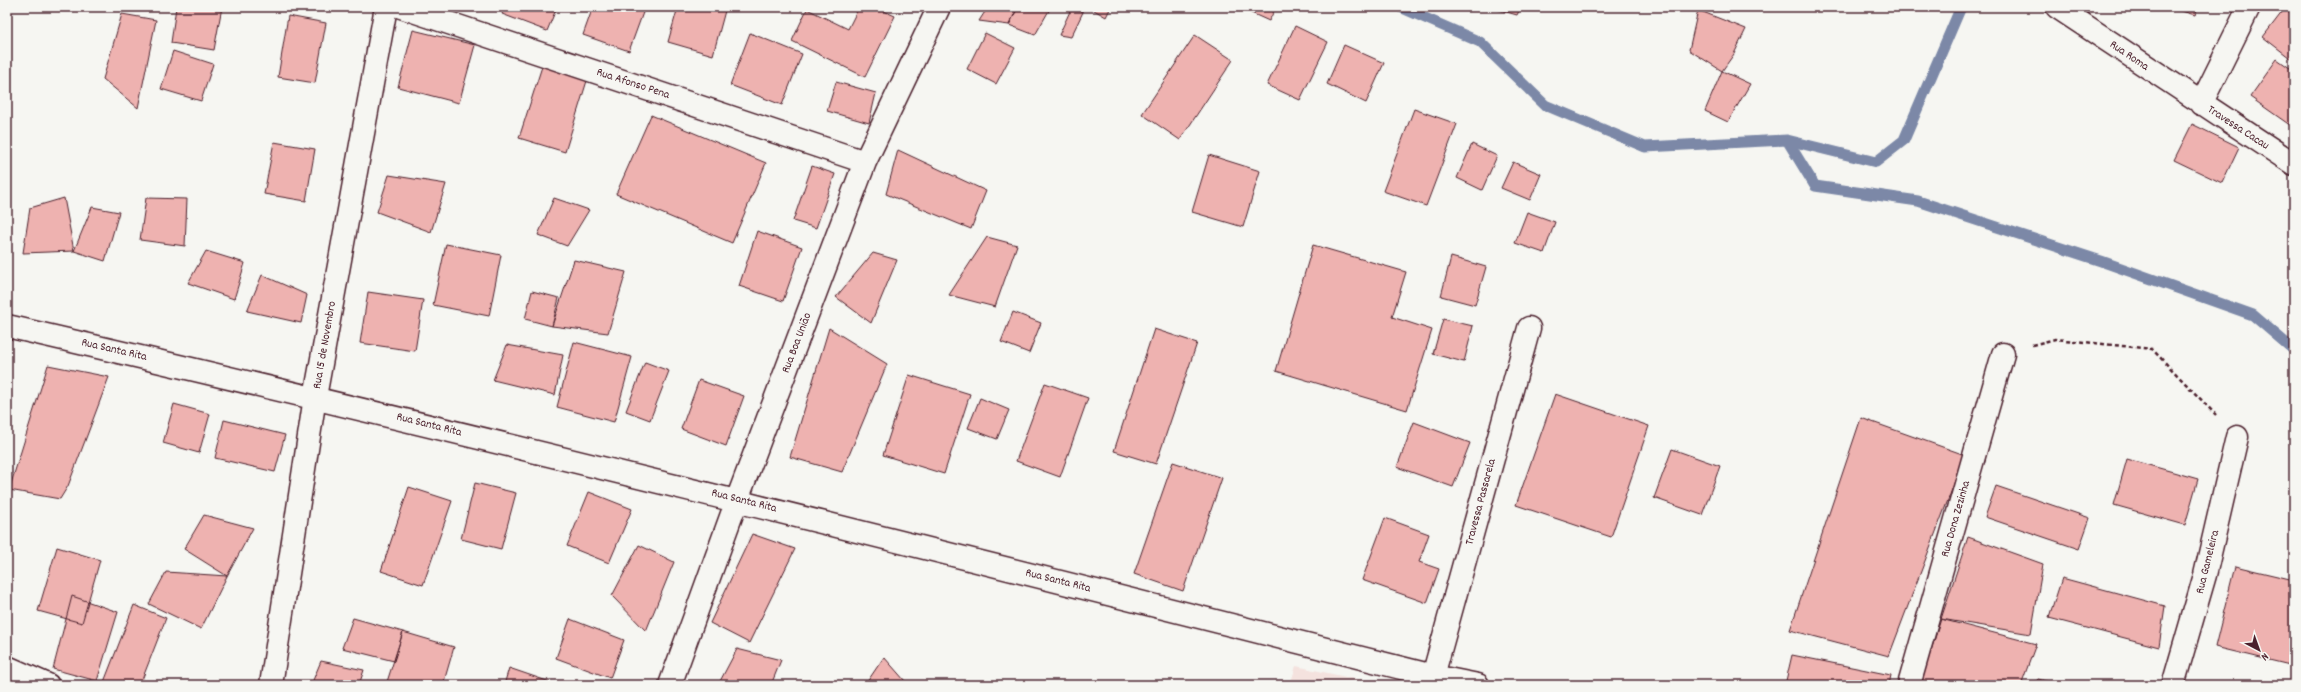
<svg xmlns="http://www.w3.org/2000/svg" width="2301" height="692" font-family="Dekko,sans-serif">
<rect width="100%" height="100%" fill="#f6f6f2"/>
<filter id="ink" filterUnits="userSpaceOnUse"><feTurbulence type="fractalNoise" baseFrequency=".025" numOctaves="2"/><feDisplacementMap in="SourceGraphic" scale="8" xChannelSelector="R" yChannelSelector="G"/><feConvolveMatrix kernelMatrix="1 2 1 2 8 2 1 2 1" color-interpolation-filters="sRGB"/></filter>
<g filter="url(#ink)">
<path fill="#f4e2de" d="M1296,666L1382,685H1290Z"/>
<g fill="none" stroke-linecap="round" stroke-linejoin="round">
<path stroke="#7b88a7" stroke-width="11" d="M1400,7L1480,42L1545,105L1645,147L1787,140L1815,186L1918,201L2101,261L2253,315L2294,350
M1787,140L1876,162L1904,140L1961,7"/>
</g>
<path fill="#eeb2b0" stroke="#4a1f2b" d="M176,7H222L214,50L171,43Z
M505,7H557L547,31L502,14Z
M593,7H645L629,51L583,35Z
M678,7H726L713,55L668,42Z
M859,7H875L895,16L865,77L792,41L807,9L848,29Z
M988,7H1018L1009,25L979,21Z
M1018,7H1051L1035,35L1009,25Z
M1072,7L1083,12L1071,37L1059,35Z
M1089,7H1111L1106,17Z
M1238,7H1276L1269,21Z
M1489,7H1521L1517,15Z
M2168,7H2198L2195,15Z
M2286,7H2294V61L2263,37Z
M1698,10L1746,29L1734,54L1722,71L1689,50Z
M122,14L156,20L138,108L103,79Z
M288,16L326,23L315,83L278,77Z
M1295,26L1328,42L1300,100L1267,85Z
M413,30L475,45L459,103L398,87Z
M750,33L802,54L782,105L730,85Z
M985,33L1015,48L996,84L967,69Z
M1195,35L1233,60L1180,140L1142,114Z
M1344,45L1384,63L1366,103L1327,84Z
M173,51L213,64L201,101L161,89Z
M545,57L590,71L565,152L519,138Z
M2277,59L2294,71V128L2250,97Z
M1722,71L1750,84L1728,122L1705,111Z
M836,82L876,93L869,123L827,111Z
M1414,109L1457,124L1426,206L1383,191Z
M651,115L766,163L732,243L616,194Z
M2192,124L2239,147L2222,183L2174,160Z
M274,142L315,149L306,201L264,194Z
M1472,144L1497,156L1482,190L1457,178Z
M898,150L986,191L971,229L886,194Z
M1209,155L1260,171L1243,227L1192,212Z
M1513,162L1541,174L1530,200L1501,188Z
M812,166L835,174L816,228L793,221Z
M389,175L446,184L431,232L377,212Z
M64,198L74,251L23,253L30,208Z
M146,198L187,199L185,246L140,240Z
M554,198L589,210L567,246L538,235Z
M92,207L119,212L105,261L74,251Z
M1527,212L1555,222L1544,253L1515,243Z
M757,231L802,247L783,301L739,286Z
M987,237L1017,245L995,307L949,295Z
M446,244L501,255L489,316L433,305Z
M1313,245L1406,272L1392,317L1432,330L1407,410L1276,371Z
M206,251L245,263L234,299L188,283Z
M873,253L897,260L871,323L836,297Z
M1451,257L1486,267L1475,305L1441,296Z
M574,260L626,272L608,333L552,326Z
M262,275L307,295L301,323L247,311Z
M532,291L559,298L552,326L525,319Z
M368,292L423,300L415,351L360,343Z
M1013,312L1041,323L1029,353L1001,342Z
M1443,319L1473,326L1464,362L1433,354Z
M829,328L887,364L842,472L790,457Z
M1154,329L1197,343L1156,464L1114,451Z
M574,342L632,357L614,422L557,407Z
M507,345L563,355L555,395L493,380Z
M645,362L669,371L650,420L626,411Z
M48,365L109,377L68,486L60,499L9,490Z
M909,375L970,394L944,474L883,455Z
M699,380L744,396L726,446L681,429Z
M1045,383L1088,398L1060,477L1016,461Z
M1555,394L1649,426L1611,537L1516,505Z
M980,398L1009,410L997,439L968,428Z
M174,404L210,414L199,453L163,443Z
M1861,418L1965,455L1889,656L1790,630Z
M224,420L285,435L275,472L215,458Z
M1414,422L1470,443L1453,487L1397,467Z
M1672,449L1720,466L1702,515L1654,498Z
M2127,459L2198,479L2185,525L2114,505Z
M1173,462L1222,478L1183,591L1134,574Z
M475,483L516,493L501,549L461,539Z
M1996,486L2090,518L2079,549L1985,517Z
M409,487L452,501L423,585L381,571Z
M589,492L632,509L609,563L567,546Z
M204,515L253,528L227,576L184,549Z
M1385,518L1429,534L1419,562L1439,569L1427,603L1362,580Z
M752,534L795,549L749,643L710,623Z
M1968,537L2043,564L2031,634L1941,619Z
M639,545L674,562L646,631L612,596Z
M57,547L100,560L82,623L38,611Z
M2235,566L2294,580V666L2215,647Z
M166,572L227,576L201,629L149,604Z
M2062,578L2165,606L2159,647L2049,618Z
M72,596L118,612L97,681L53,669Z
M134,605L166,618L140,685L104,682Z
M353,618L403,632L394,661L342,648Z
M570,619L624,640L610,678L556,658Z
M1941,619L2036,644L2021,685H1920Z
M403,632L454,647L443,685H386Z
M737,649L781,660L771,685H718Z
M1792,655L1891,675L1889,685H1785Z
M884,657L905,681L903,685H865Z
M321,661L364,670L359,685H311Z
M509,668L550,682L549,685H504Z
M2038,679L2061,685H2035Z"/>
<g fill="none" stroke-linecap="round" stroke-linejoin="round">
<defs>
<path id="street" d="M401,7L865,162
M2057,7L2294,164
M2201,104L2249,7
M7,326C484,436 958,556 1433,676L1478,685
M7,667L48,685
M1433,676L1529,328
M670,685L737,500L865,162L939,7
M1909,685L2003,354
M2173,685L2205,575L2237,437"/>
<path id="secondary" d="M271,685L315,397L386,7"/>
</defs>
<use href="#street" stroke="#4a1f2b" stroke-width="25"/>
<use href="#secondary" stroke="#4a1f2b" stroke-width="25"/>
<path stroke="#4a1f2b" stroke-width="2.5" stroke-dasharray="4 3" stroke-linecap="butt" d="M2032,345L2055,339L2152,349L2216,415"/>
<use href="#street" stroke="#f6f6f2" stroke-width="22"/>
<use href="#secondary" stroke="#f6f6f2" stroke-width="22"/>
</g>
</g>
<g text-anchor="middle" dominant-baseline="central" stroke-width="4" stroke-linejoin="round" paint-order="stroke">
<g font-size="12" fill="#4a1f2b" stroke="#f6f6f2">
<text transform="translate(2129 56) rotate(34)">Rua Roma</text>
<text transform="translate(633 84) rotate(18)">Rua Afonso Pena</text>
<text transform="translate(2238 128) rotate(33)">Travessa Cacau</text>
<text transform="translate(797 343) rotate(-69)">Rua Boa União</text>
<text transform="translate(325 345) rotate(-80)">Rua 15 de Novembro</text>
<text transform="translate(114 350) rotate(13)">Rua Santa Rita</text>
<text transform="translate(429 425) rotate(14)">Rua Santa Rita</text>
<text transform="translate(744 501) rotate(14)">Rua Santa Rita</text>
<text transform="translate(1481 502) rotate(-75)">Travessa Passarela</text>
<text transform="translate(1956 519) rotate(-74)">Rua Dona Zezinha</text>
<text transform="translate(2208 562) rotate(-76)">Rua Gameleira</text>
<text transform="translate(1058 581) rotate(14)">Rua Santa Rita</text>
</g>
</g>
<rect width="2301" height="692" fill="none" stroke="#f6f6f2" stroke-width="24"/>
<rect x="12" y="12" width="2277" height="668" fill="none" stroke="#4a1f2b" stroke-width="1.5" filter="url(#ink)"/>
<g transform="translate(2259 650) rotate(139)" stroke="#f6f6f2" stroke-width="3" paint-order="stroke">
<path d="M0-3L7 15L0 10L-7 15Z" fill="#4a1f2b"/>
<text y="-6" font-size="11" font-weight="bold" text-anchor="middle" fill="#4a1f2b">N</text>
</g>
</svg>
